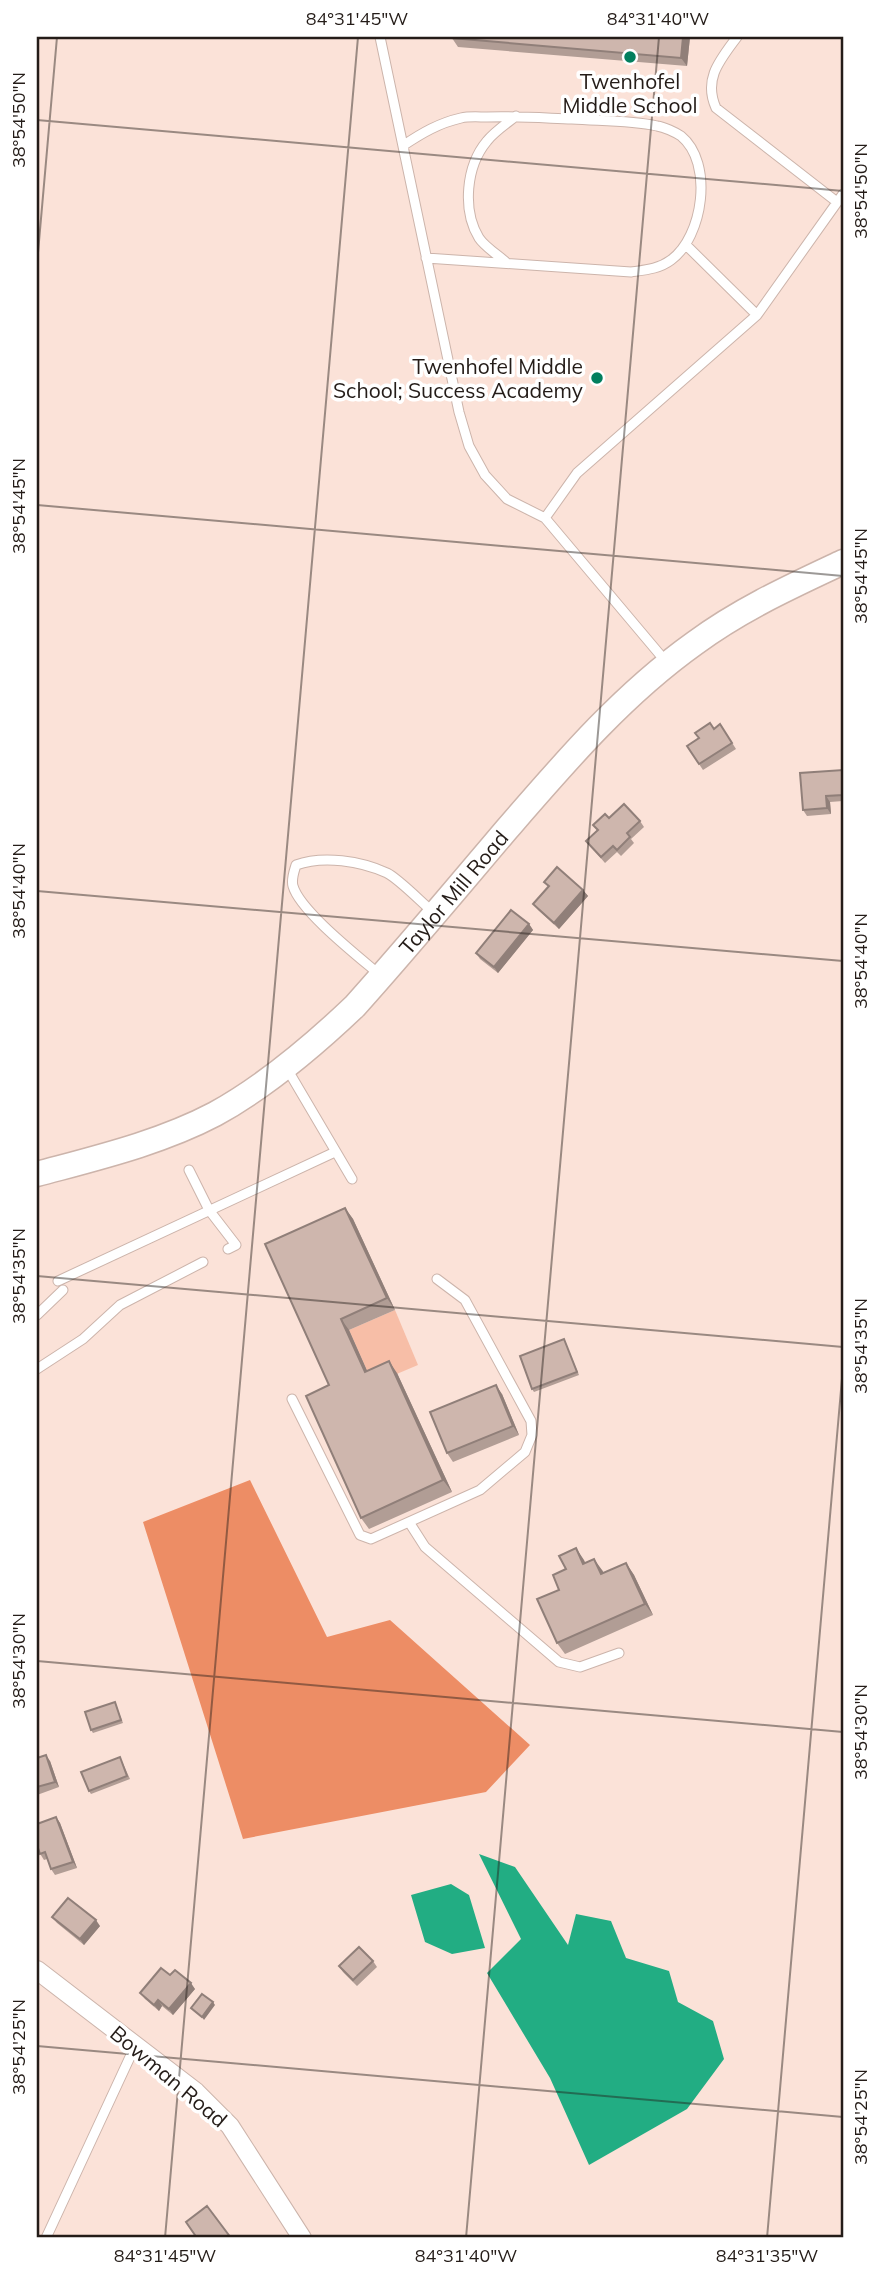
<svg xmlns="http://www.w3.org/2000/svg" width="880" height="2275" font-family="Mulish,sans-serif">
<rect width="100%" height="100%" fill="#fbe2d8"/>
<path fill="#f7bea7" d="M395,1310L418,1365L373,1384L349,1330Z"/>
<path fill="#ed8d65" d="M250,1480L327,1637L390,1620L530,1745L486,1792L243,1839L143,1522Z"/>
<path fill="#22ad83" d="M479,1854L515,1867L568,1945L576,1914L611,1921L626,1958L669,1971L678,2002L713,2021L724,2059L687,2109L589,2165L550,2078L487,1973L521,1939Z
M451,1884L469,1895L485,1948L452,1954L425,1942L411,1895Z"/>
<g fill="none" stroke-linecap="round" stroke-linejoin="round">
<defs>
<path id="service" d="M380,37L459,412L469,446L485,475L507,499L545,518L667,663
M737,37C720,60 703,79 716,108L837,202
M404,145C422,133 439,123 461,118C469,116 479,117 487,117C516,116 544,118 572,119C600,121 630,120 657,126C664,127 675,132 681,136C714,163 703,237 671,260C659,269 645,270 631,272L426,258
M686,245L757,315
M507,263C498,255 485,247 479,238C462,210 466,166 487,141C494,132 506,124 516,116
M545,518L577,473L757,315L843,194
M380,975C359,957 300,911 293,886C291,879 294,872 296,865C323,855 361,861 387,873C399,879 421,902 433,912
M286,1067L352,1179
M189,1170L209,1210L236,1245L228,1249
M58,1281L335,1152
M37,1315L63,1290
M37,1369L83,1339L120,1305L203,1262
M292,1399L360,1535L371,1539L480,1490L525,1452L532,1435L531,1421L465,1300L437,1279
M409,1522L425,1547L559,1662L580,1667L619,1653
M46,2238L136,2044"/>
<path id="minor" d="M37,1970L196,2092L230,2126L302,2238"/>
<g id="secondary">
<path id="s1" d="M37,1174C96,1158 160,1143 215,1114C266,1086 313,1046 355,1006C407,948 457,888 507,829C565,762 622,695 695,643C741,609 792,586 843,562"/>
</g>
</defs>
<use href="#service" stroke="#ccb4ab" stroke-width="11"/>
<use href="#minor" stroke="#ccb4ab" stroke-width="20"/>
<use href="#secondary" stroke="#ccb4ab" stroke-width="27"/>
<use href="#service" stroke="#fff" stroke-width="9"/>
<use href="#minor" stroke="#fff" stroke-width="18"/>
<use href="#secondary" stroke="#fff" stroke-width="24"/>
</g>
<path fill="#b19d95" d="M690,37L687,66L458,47L452,38Z
M720,724L736,749L703,770L687,746Z
M843,770V801L830,802L831,814L807,816L803,810Z
M609,818L640,821L644,827L631,839L634,843L621,856L617,852L605,863L586,841L597,830L593,825Z
M544,882L583,890L588,896L559,929L538,910L533,904L548,887Z
M529,924L533,930L498,973L480,959L476,953Z
M345,1208L353,1219L395,1310L349,1330L367,1371L397,1373L452,1492L369,1529L361,1518L329,1385Z
M564,1339L579,1375L534,1392L532,1389Z
M502,1394L519,1435L453,1462L447,1453Z
M576,1548L585,1563L602,1570L604,1573L626,1563L634,1575L653,1615L565,1654L557,1643L559,1590L566,1569Z
M115,1702L123,1723L93,1733L91,1730Z
M120,1757L130,1779L91,1794L89,1791Z
M37,1758L50,1761L59,1787L37,1795Z
M56,1817L60,1823L77,1868L55,1875L51,1869L47,1859L44,1860L39,1852H37V1824Z
M52,1917L100,1926L84,1945L57,1923Z
M373,1961L377,1967L357,1986L343,1972L339,1966Z
M170,1975L195,1989L173,2015L162,2006L159,2011L145,1999L140,1993Z"/>
<path fill="#907f79" d="M683,37H690L687,66L681,58Z
M826,796L830,802L831,814L827,808Z
M583,890L588,896L559,929L554,923Z
M529,924L533,930L498,973L494,967Z
M345,1208L353,1219L395,1310L387,1298Z
M341,1319L349,1330L373,1384L365,1372Z
M389,1361L397,1373L452,1492L443,1480Z
M496,1385L502,1394L519,1435L513,1426Z
M576,1548L584,1560L591,1575L583,1564Z
M594,1559L602,1570L610,1586L601,1574Z
M626,1563L634,1575L653,1615L645,1604Z
M46,1755L50,1761L59,1787L55,1782Z
M56,1817L60,1823L77,1868L73,1862Z
M96,1920L100,1926L84,1945L80,1939Z
M191,1983L195,1989L173,2015L169,2009Z
M158,2000L162,2006L159,2011L154,2005Z
M213,2002L215,2005L204,2020L202,2017Z"/>
<path fill="#ceb6ad" stroke="#907f79" stroke-width="2" d="M452,37H683L681,58L452,38Z
M710,723L714,729L720,724L732,743L699,764L687,746L699,738L695,733Z
M843,770V795L826,796L827,808L803,810L800,773Z
M624,804L640,821L627,833L630,837L617,850L613,846L601,857L586,841L598,830L593,825L605,814L609,818Z
M557,867L583,890L554,923L533,904L549,886L544,882Z
M511,910L529,924L494,967L476,953Z
M345,1208L387,1298L341,1319L365,1372L389,1361L443,1480L361,1518L306,1396L329,1385L265,1244Z
M564,1339L577,1372L532,1389L520,1356Z
M496,1385L513,1426L447,1453L430,1412Z
M576,1548L583,1564L594,1559L601,1574L626,1563L645,1604L557,1643L537,1599L559,1590L553,1575L566,1569L559,1556Z
M115,1702L121,1720L91,1730L85,1712Z
M46,1755L55,1782L37,1787V1758Z
M120,1757L127,1776L89,1791L81,1772Z
M56,1817L73,1862L51,1869L45,1852L40,1854L37,1845V1824Z
M68,1898L96,1920L80,1939L52,1917Z
M359,1947L373,1961L353,1980L339,1966Z
M161,1968L170,1975L175,1970L191,1983L169,2009L158,2000L154,2005L140,1993Z
M202,1994L213,2002L202,2017L191,2008Z
M207,2206L231,2238H197L186,2222Z"/>
<path fill="none" stroke="#241c18" stroke-width="2" stroke-opacity="0.45" d="M37,120L843,191M37,264L57,37M37,505L843,576M37,891L843,961M37,1276L843,1347M37,1661L843,1732M37,2046L843,2117M165,2238L358,37M466,2238L659,37M767,2238L843,1367"/>
<g fill="#027f5e" stroke="#fff" stroke-width="2.5">
<circle cx="630" cy="57" r="7"/>
<circle cx="597" cy="378" r="7"/>
</g>
<g text-anchor="middle" dominant-baseline="central" stroke-width="7" stroke-linejoin="round" paint-order="stroke">
<g font-size="21" fill="#241c18" stroke="#fff">
<text x="630" y="81">Twenhofel<tspan x="630" dy="24">Middle School</tspan></text>
<text x="583" y="366" text-anchor="end">Twenhofel Middle<tspan x="583" dy="24">School; Success Academy</tspan></text>
</g>
<g font-size="21" fill="#241c18" stroke="#fff">
<text stroke="none"><textPath href="#s1" startOffset="516">Taylor Mill Road</textPath></text>
<text transform="translate(169 2076) rotate(40)">Bowman Road</text>
</g>
</g>
<rect width="880" height="2275" fill="none" stroke="#ffffff" stroke-width="77"/>
<rect x="38" y="38" width="804" height="2198" fill="none" stroke="#241c18" stroke-width="2.5"/>
<g font-size="18" text-anchor="middle" fill="#241c18">
<text x="357" y="25">84°31'45"W</text>
<text x="658" y="25">84°31'40"W</text>
<text transform="translate(19 120) rotate(-90)" y="6">38°54'50"N</text>
<text transform="translate(861 191) rotate(-90)" y="6">38°54'50"N</text>
<text transform="translate(19 506) rotate(-90)" y="6">38°54'45"N</text>
<text transform="translate(861 576) rotate(-90)" y="6">38°54'45"N</text>
<text transform="translate(19 891) rotate(-90)" y="6">38°54'40"N</text>
<text transform="translate(861 961) rotate(-90)" y="6">38°54'40"N</text>
<text transform="translate(19 1276) rotate(-90)" y="6">38°54'35"N</text>
<text transform="translate(861 1346) rotate(-90)" y="6">38°54'35"N</text>
<text transform="translate(19 1661) rotate(-90)" y="6">38°54'30"N</text>
<text transform="translate(861 1732) rotate(-90)" y="6">38°54'30"N</text>
<text transform="translate(19 2047) rotate(-90)" y="6">38°54'25"N</text>
<text transform="translate(861 2117) rotate(-90)" y="6">38°54'25"N</text>
<text x="165" y="2262">84°31'45"W</text>
<text x="466" y="2262">84°31'40"W</text>
<text x="767" y="2262">84°31'35"W</text>
</g>
</svg>
